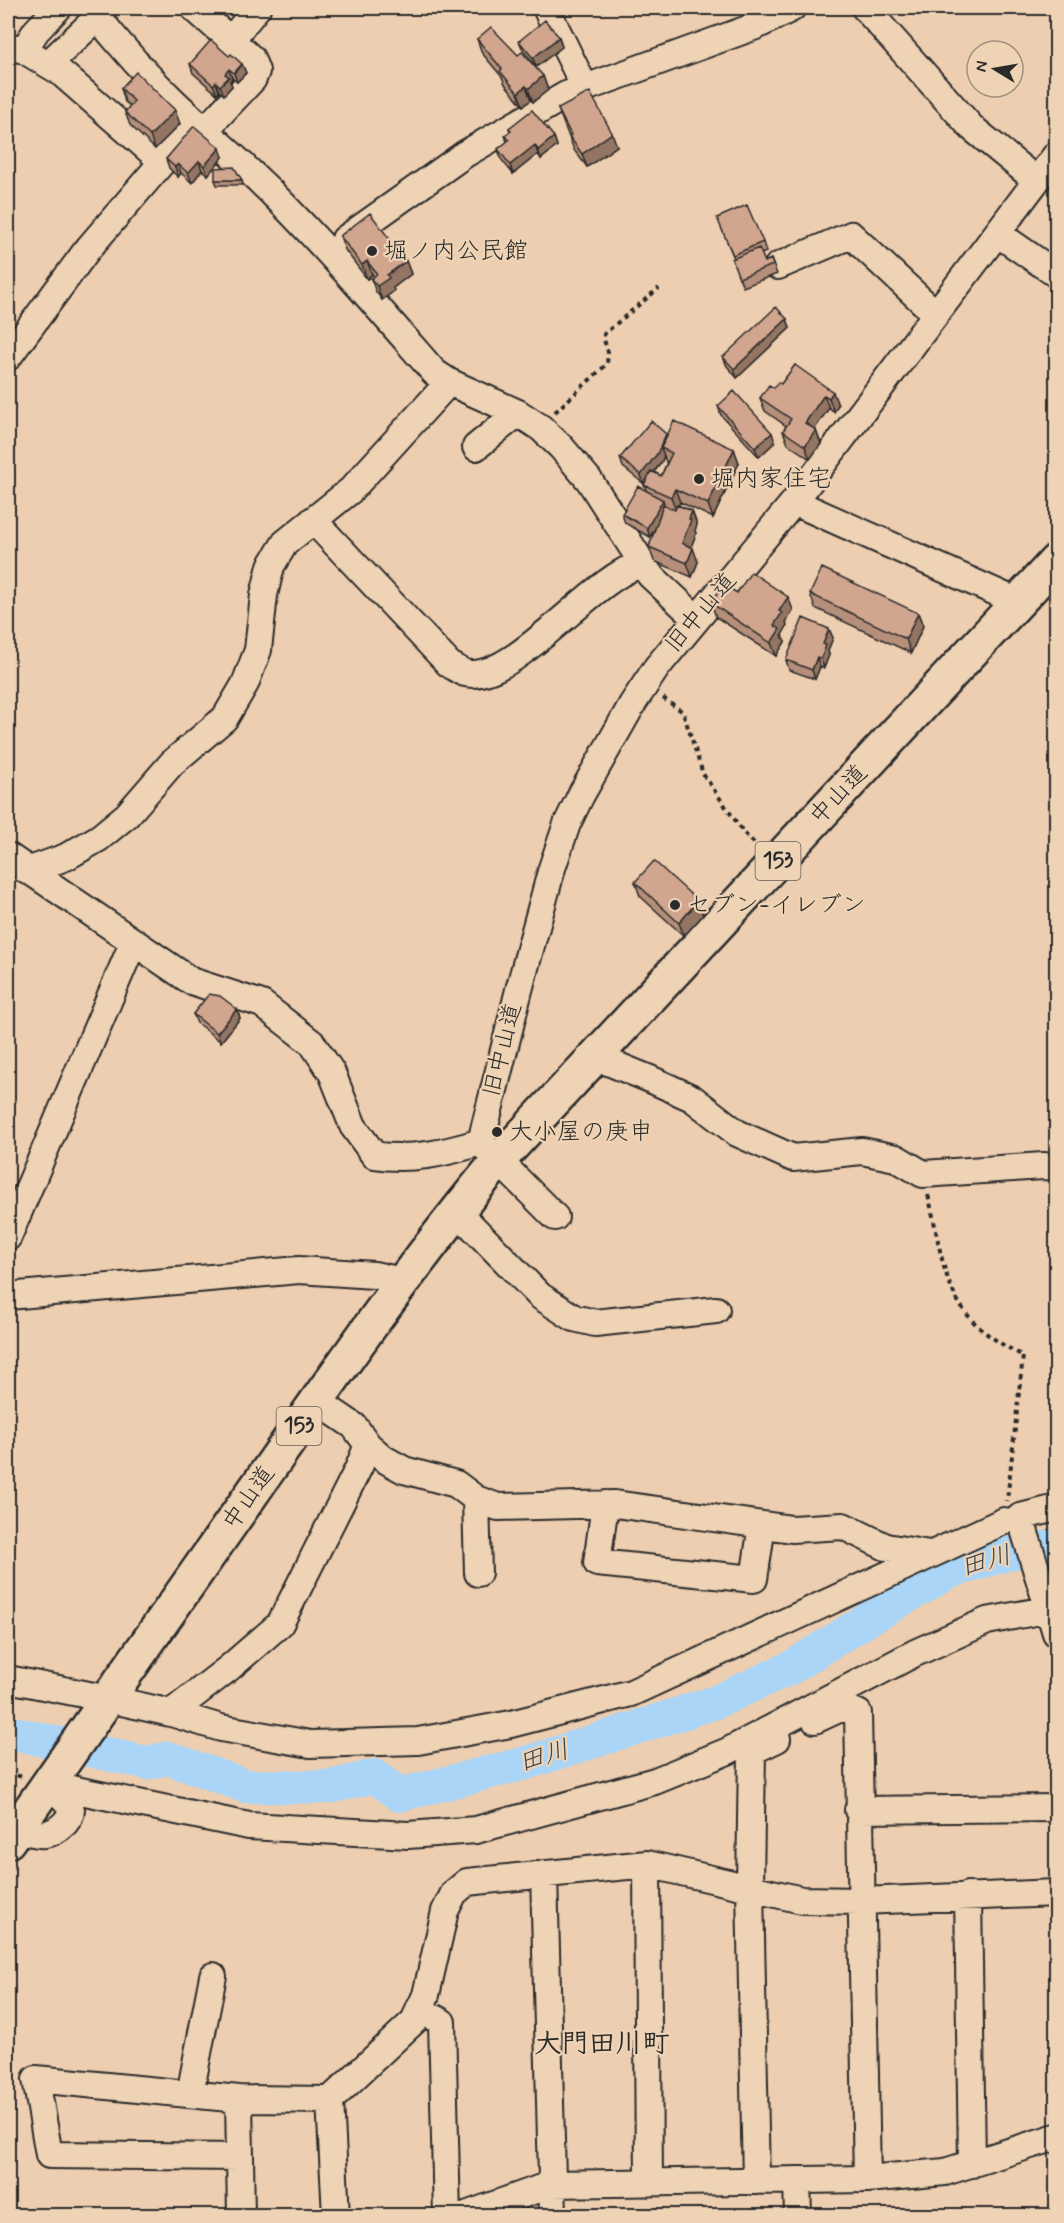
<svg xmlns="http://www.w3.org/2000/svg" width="1064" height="2223" font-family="Mynerve,'Klee One',sans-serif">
<rect width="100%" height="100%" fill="#eeceb0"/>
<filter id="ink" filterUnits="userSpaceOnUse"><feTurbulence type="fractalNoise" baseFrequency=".0167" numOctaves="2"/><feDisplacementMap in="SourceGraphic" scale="12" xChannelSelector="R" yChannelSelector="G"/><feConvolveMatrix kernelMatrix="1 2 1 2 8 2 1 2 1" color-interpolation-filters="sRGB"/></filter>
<g filter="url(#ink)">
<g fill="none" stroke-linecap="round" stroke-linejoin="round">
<path stroke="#abd5f6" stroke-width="34" d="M8,1732L147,1763L168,1758L245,1786L330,1787L375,1776L399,1795L526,1763L716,1702L792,1667L865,1621L949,1572L1010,1553L1056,1546"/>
<defs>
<path id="minor" d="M94,8C101,24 114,37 126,51C169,102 221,143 269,190C327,248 380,310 434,372L449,382L518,413L541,428L561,447L589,480L650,575L696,618
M194,8L251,58L256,71L253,79L204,131
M546,8L585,88
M865,8L971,127L1036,180
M231,40L257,8
M8,46L24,50L59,71L163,162
M24,50L36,31L58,8
M48,64L98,17
M997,233L1056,274
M345,239L465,154L566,95L756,26L792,8
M778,266L851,235L936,314
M8,357L87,250L195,124
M476,447L518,413
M794,502L1018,602
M313,520L449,664C454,667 460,671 465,673C512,685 591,578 641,564
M8,856L191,981L262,1004L312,1043L332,1073L353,1126L374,1155C411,1161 445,1153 481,1142
M27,871L66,857L99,838L127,815L172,763L225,718L245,684L258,650L264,595L271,566L285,543L351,490L449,382
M596,1057L650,1079L692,1098L737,1133L793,1158L862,1151L896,1158L923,1174L1043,1166L1056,1167
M481,1142L519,990L552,868L567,824L581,795L633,703L657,667L794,502L1056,155
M487,1149L555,1217
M457,1211L540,1296L574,1318L595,1323L716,1310
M8,1237L133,943
M8,1296L299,1270L374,1275L402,1281
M317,1401L354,1426L368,1445L384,1459L404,1470L456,1484L476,1499L498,1507L615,1504L792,1529L843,1526L886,1547L930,1554
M476,1499L478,1573
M605,1504L597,1563L754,1579L762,1525
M1056,1508L1020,1517L1056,1633
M8,1679L109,1699L171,1713L221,1728L310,1744L418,1741L511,1724L631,1693L1004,1521
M171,1713L229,1668L280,1624L359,1467L368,1445
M815,1720L843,1707L858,1713L867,2179
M50,1782L71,1789L249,1826L408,1835L476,1830L655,1781L728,1751L915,1653L987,1621L1056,1608
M858,1810L1056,1808
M16,1829C37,1834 48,1840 65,1823C68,1819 71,1815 71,1810C69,1800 55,1791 48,1784
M647,1864L649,2183
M544,1874L553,2216
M968,1895L972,2164
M419,2009L442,2022L447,2216
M190,2094L213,1976
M239,2099L241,2216
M330,2100L336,2216
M240,2157L49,2155L36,2079L239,2099L330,2100L414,2021L426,1995L445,1911L454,1893L467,1882L647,1864L802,1900L861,1901L1056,1893
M797,2180L798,2216
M756,2181L750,1888L752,1751L777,1739
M463,2216L552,2184L867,2179L945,2172L1056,2137"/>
<path id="highway" d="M8,1841C89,1724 171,1608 253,1492C332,1379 410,1266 499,1160L1056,561"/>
</defs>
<use href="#minor" stroke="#2b2b2b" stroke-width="30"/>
<use href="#highway" stroke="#2b2b2b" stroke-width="38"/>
<path stroke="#2b2b2b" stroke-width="4" stroke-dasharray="4.5 4.5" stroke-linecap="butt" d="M555,412L607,364L608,352L604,340V334L659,288
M663,698L683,712L703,774L744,833L758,847
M928,1195C939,1235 940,1281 967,1314C981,1333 1003,1345 1023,1356L1007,1501
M8,1773L23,1777"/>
<use href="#minor" stroke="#eed3b5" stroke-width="26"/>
<use href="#highway" stroke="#eed3b5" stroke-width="33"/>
</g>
<path fill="#b58f7a" stroke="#2b2b2b" stroke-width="1.5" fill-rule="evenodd" d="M559,37L562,47L536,67L523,50L519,41Z
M477,39L518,55L543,76L548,90L533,102L531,100L523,106L505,84L502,77L482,53Z
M229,56L242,64L246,73L237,82L232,78L230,81L232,86L224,95L219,91L217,94L193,73L190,64Z
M121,88L180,124L155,149L130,125L125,112L130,106L125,102Z
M558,109L617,146L587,167L574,150Z
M509,128L554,137L557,146L541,159L538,154L513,174L501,159L498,149L507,142L505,135L510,132Z
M223,157L208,175L202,170L192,183L181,173L178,177L169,168L166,159Z
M215,180H242L243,185H217Z
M721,227L763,242L766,252L761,254L765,262L771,259L777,274L743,287L732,259L734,258Z
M340,236L406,261L411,274L393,288L394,291L382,300L376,292L371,279L374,277L372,274L367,279L345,250Z
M787,319L790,328L737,378L727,366L723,357Z
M795,365L838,405L834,412L829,408L814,429L821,444L810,459L788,444L783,431L786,426L765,411L760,398L774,388L781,384Z
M718,406L775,442L759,457L721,415Z
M666,434L667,436L734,449L739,463L713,518L680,502L678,505L692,511L697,525L695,530L696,534L691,547L698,562L692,577L654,561L649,547L655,529L650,537L625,523L622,514L647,492L644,485L646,482L644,484L623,467L620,458ZM664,456L666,462H667L661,476L654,472L661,463Z
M810,594L918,613L923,626L911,653L815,608Z
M711,603L793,610L786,622L787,626L782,635L785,642L776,656L716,617Z
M829,629L833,638L828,650L829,655L824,668L820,667L815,679L789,670L786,660Z
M635,882L698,901L703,915L684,936L640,896Z
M237,1009L240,1018L221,1042L197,1023L193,1014Z"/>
<path fill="#937463" stroke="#2b2b2b" stroke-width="1.5" d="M559,37L562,47L536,67L533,58Z
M242,64L246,73L237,82L234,73Z
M229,69L232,78L230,81L232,86L224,95L220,86L225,74Z
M543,76L548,90L533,102L528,89Z
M216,82L219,91L217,94L213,85Z
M526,86L531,100L523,106L518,93Z
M175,110L180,124L155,149L150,136Z
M612,133L617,146L587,167L582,154Z
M554,137L557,146L541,159L538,150Z
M535,145L538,154L513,174L510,165Z
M220,148L223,157L208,175L204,166Z
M199,161L202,170L192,183L188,173Z
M178,164L181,173L178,177L175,167Z
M367,261L372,274L367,279L362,265Z
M406,261L411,274L393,288L394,291L382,300L377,286L387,275Z
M787,319L790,328L737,378L734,369Z
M833,392L838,405L834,412L829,398Z
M824,395L829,408L810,436L805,423Z
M816,430L821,444L810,459L805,446Z
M772,433L775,442L759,457L755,448Z
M666,434L669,443L661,448L664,456L661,463L644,484L641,475Z
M734,449L739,463L713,518L708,504Z
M675,489L680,502L676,510L671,497Z
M663,500L666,510L650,537L647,528Z
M692,511L697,525L695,530L696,534L687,557L682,543L689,519Z
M693,548L698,562L692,577L687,563Z
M788,597L793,610L786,622L787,626L782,635L785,642L776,656L771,643L774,625L779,611Z
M918,613L923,626L911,653L906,639Z
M829,629L833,638L828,650L829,655L824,668L821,659L823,644Z
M817,657L820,667L815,679L812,670Z
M698,901L703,915L684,936L679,923Z
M237,1009L240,1018L221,1042L217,1033Z"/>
<path fill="#d2a68e" stroke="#2b2b2b" stroke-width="1.5" d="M545,20L559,37L533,58L519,41Z
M491,27L518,55L522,52L543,76L528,89L526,86L518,93L500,71L502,69L477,39Z
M211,40L229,56L231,54L242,64L234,73L229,69L225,74L229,77L220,86L216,82L213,85L190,64Z
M136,72L175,110L150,136L125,112L134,101L121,88Z
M590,92L612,133L582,154L569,136L571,135L558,109Z
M532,110L554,137L538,150L535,145L510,165L498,149L509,140L505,135L511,131L509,128Z
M194,126L220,148L204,166L199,161L188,173L178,164L175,167L166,159Z
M234,167L242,180H215V168Z
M747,205L763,242L733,255L717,218Z
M370,213L406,261L387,275L389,278L377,286L371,279L377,274L367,261L362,265L340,236Z
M759,248L765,262L771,259L773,265L739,278L732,259Z
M776,307L787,319L734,369L723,357Z
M795,365L833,392L829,398L824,395L805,423L816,430L805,446L783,431L791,419L760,398L769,385L774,388L778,382L781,384Z
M734,391L772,433L755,448L718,406Z
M651,421L666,434L657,454L641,475L620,458Z
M674,421L734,449L708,504L675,489L671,497L644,485L651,471L661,476L672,453L661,448Z
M638,486L663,500L647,528L622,514Z
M663,505L675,510L677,505L692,511L689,519L691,520L682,543L693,548L687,563L649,547Z
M822,568L918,613L906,639L810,594Z
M751,572L788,597L779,611L782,613L774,625L780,629L771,643L711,603L723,584L737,593Z
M803,618L829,629L823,644L826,645L821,659L817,657L812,670L786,660Z
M654,861L698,901L679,923L635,882Z
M209,994L220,996L237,1009L217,1033L193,1014Z
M507,2207H521L520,2216H506Z
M490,2209V2216H472L477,2211Z"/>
</g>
<g fill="#2b2b2b" stroke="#eed3b5" stroke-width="2">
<circle cx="372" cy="251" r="6"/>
<circle cx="699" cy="479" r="6"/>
<circle cx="675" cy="905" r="6"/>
<circle cx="497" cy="1132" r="6"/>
</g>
<g text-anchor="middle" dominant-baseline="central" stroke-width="4.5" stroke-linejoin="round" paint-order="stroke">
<g fill="#eed3b5" stroke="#665d54" stroke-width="1.5">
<rect x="755.5" y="842" width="45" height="38" rx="4.5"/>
<rect x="276.5" y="1407" width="45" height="38" rx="4.5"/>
</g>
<g font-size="22" font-weight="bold" fill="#2b2b2b">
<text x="778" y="861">153</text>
<text x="299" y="1426">153</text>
</g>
<g font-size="24" fill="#2b2b2b" stroke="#eed3b5" text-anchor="start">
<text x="384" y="251">堀ノ内公民館</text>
<text x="711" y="479">堀内家住宅</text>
<text x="687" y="905">セブン-イレブン</text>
<text x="509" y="1132">大小屋の庚申</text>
</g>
<g font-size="24" fill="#2b2b2b" stroke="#eed3b5">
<text transform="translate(701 613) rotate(-50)">旧中山道</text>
<text transform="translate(839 795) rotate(-47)">中山道</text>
<text transform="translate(503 1050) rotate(-76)">旧中山道</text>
<text transform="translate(249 1498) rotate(-55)">中山道</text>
</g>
<g font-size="26" font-style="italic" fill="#3e4449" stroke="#eed3b5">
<text transform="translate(986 1562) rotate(-16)">田川</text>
<text transform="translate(544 1757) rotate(-17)">田川</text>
</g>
<g font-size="27" font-weight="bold" fill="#2b2b2b" stroke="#eed3b5">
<text x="602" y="2044">大門田川町</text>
</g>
</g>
<rect width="1064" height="2223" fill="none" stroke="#eed3b5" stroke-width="30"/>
<rect x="15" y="15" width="1034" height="2193" fill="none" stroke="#2b2b2b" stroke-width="2" filter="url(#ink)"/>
<g transform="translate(995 69) rotate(281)"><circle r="28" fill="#eed3b5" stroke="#a0907e" stroke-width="1.5"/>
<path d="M0-4.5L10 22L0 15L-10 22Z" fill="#2b2b2b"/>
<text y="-9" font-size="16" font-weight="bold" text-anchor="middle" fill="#2b2b2b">N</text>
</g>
</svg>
